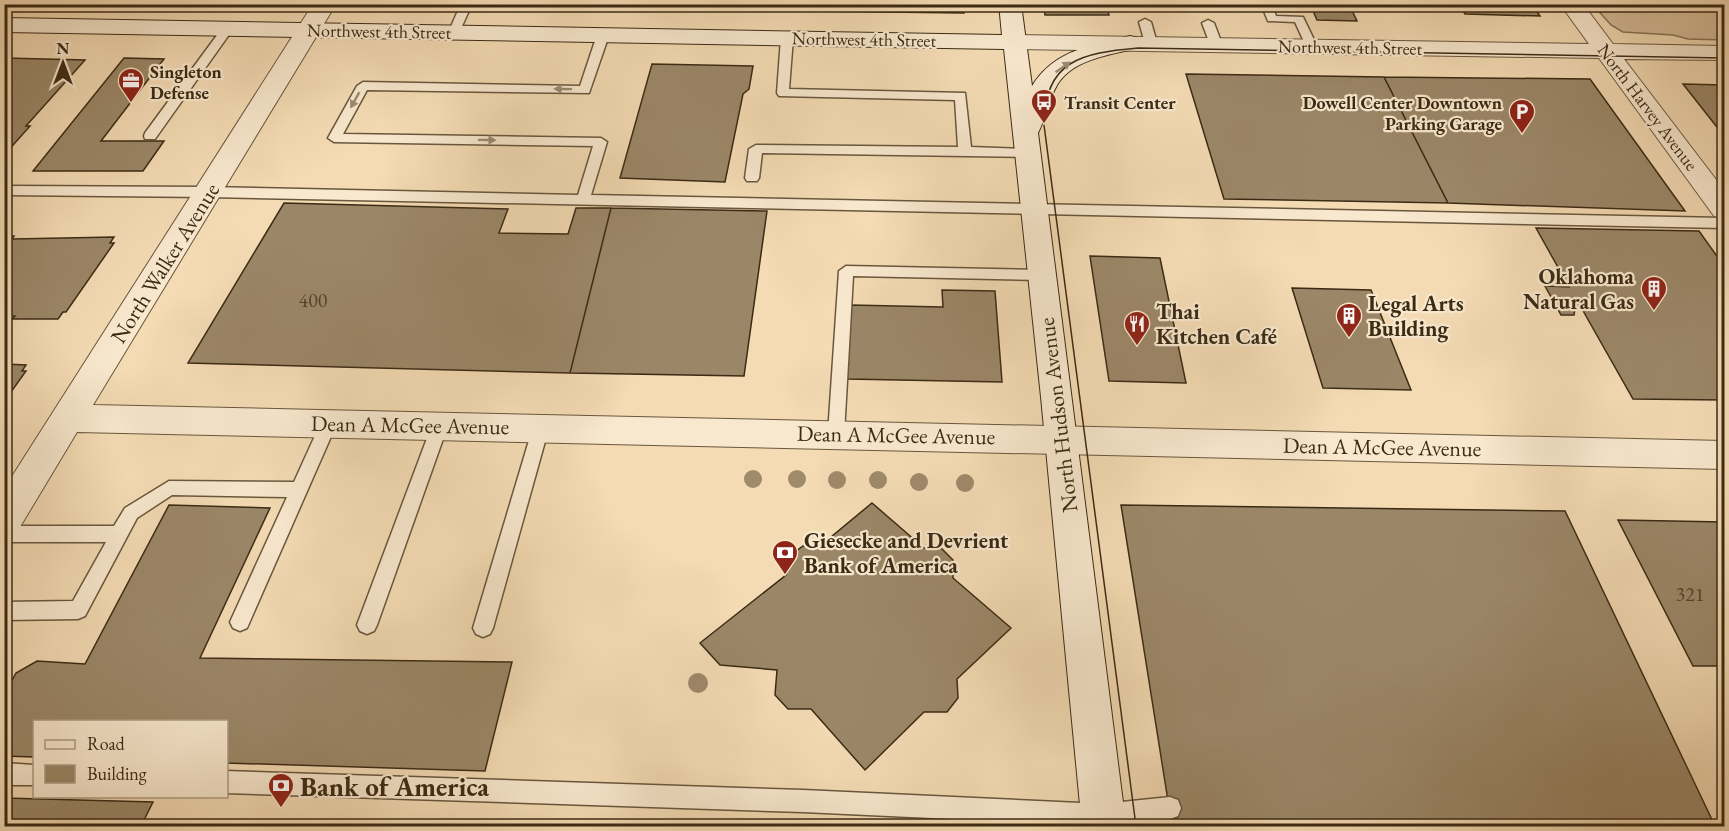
<svg xmlns="http://www.w3.org/2000/svg" width="1729" height="831" font-family="'EB Garamond',serif">
<rect width="100%" height="100%" fill="#f4dbb4"/>
<filter id="stains"><feTurbulence type="fractalNoise" baseFrequency=".00333" numOctaves="4"/><feColorMatrix values="0 0 0 0 .2 0 0 0 0 .09 0 0 0 0 .02 0 0 0 .5 -.17"/></filter>
<radialGradient id="worn" r=".72"><stop offset=".6" stop-color="#630" stop-opacity="0"/><stop offset="1" stop-color="#630" stop-opacity=".3"/></radialGradient>
<path fill="#d5bd99" stroke="#887457" stroke-width="1.5" d="M1593,5H1724V40L1688,39L1673,35L1623,32L1611,25Z"/>
<path fill="#9b8768" stroke="#3b2b15" stroke-width="1.5" d="M548,4H659L658,9L547,8Z
M803,4H963L964,13L802,11Z
M1044,4H1106L1109,15H1045Z
M1310,4H1349L1357,21L1317,20Z
M1459,4H1532L1540,16L1465,14Z
M4,58L85,60L26,126H30L5,154Z
M124,58L164,59L101,141H164L143,171H33Z
M652,64L753,66L749,89L743,94L725,182L620,178Z
M1186,74L1384,77L1448,203L1224,199Z
M1384,77L1590,79L1685,211L1448,203Z
M1683,84L1724,85V136Z
M284,203L508,209L499,233L568,234L576,208H611L570,373L188,363Z
M611,208L767,211L744,376L570,373Z
M1536,228L1699,231L1724,266V400L1633,399L1582,309H1575L1574,315H1561L1545,286L1569,287Z
M4,236H14L12,239L114,237L110,243H114L66,312H63L58,319H12L15,316L4,315Z
M1090,256L1160,258L1186,383L1109,381Z
M1292,288L1371,290L1411,390L1323,388Z
M942,290L995,291L1002,382L847,379L851,305L943,307Z
M4,364L26,365L22,371H26L4,402Z
M872,503L924,548H941L953,560V578L1011,628L957,679L958,698L947,712H924L865,770L811,709H788L775,695L777,670L720,665L700,643L786,575L788,557L803,546H820Z
M169,505L270,508L200,658L512,662L485,771L226,763V722H34V757L4,756V695L16,673L37,661L85,664Z
M1121,505L1565,511L1715,826H1172Z
M1618,520L1724,522V666H1693Z
M4,798L153,802L141,826H4Z"/>
<g fill="none" stroke-linecap="round" stroke-linejoin="round">
<defs>
<path id="service" d="M461,4H472L458,35H450L448,33Z
M1261,4H1272L1276,16L1303,17L1317,46L1315,48H1307L1295,22L1268,21Z
M1145,19L1151,22L1157,43L1155,45L1151,47L1145,43L1139,22Z
M1208,20L1214,23L1222,44L1220,46L1216,48L1210,44L1202,23Z
M227,26L233,29L155,139H145L144,136L145,133L223,27Z
M603,32L609,35L589,93L367,90L343,134L601,138L607,142L591,195L1724,218V228L209,197L4,195V187L8,186L209,187L578,195L593,146L334,142L328,138L357,86L363,82L580,86L597,35Z
M787,35L793,38L789,89L965,93L971,147L1028,149L1035,153L1028,157L762,153L759,178L757,181H747L745,178L749,149L756,145L958,147L955,100L779,96L777,93L781,38Z
M846,266L1042,270L1049,275L1042,280L853,276L844,434L842,439L836,441L830,439L828,434L839,271Z
M329,416L335,418L337,423L247,628L240,631L233,628L230,622L287,497L172,495L137,518L85,616L78,619L4,620V602L73,601L106,542H4V526H114L125,508L169,481L294,482L323,418Z
M440,418L446,420L448,425L377,625L374,631L367,634L360,631L357,625L432,425L434,420Z
M541,420L547,422L549,427L493,628L490,634L483,637L476,634L473,628L533,427L535,422Z
M4,763L34,765V785H4Z
M226,771L803,790L1102,804L1170,797L1178,800L1181,808L1178,816L1170,819L1102,826L803,812L226,793Z"/>
<path id="tertiary" d="M313,4H336L93,405L1724,441V469L77,432L17,532L4,536V489Z
M1560,4H1583L1613,44L1724,46V60L1624,59L1724,190V218L1714,216L1599,58L1014,49L1006,47L1002,42L1006,37L1014,35L1589,44Z"/>
<path id="secondary" d="M999,4H1021L1032,86C1054,50 1092,45 1130,36L1138,38L1142,43L1138,48C1110,55 1069,59 1055,89C1048,103 1045,119 1038,133L1126,826H1082L1041,397L1004,49L4,32V18L1002,35Z"/>
</defs>
<use href="#service" stroke="#69573d" stroke-width="3"/>
<use href="#tertiary" stroke="#69573d" stroke-width="2"/>
<use href="#secondary" stroke="#3b2b15" stroke-width="2"/>
<use href="#service" fill="#f8e8ce" fill-rule="evenodd"/>
<use href="#tertiary" fill="#f8e8ce" fill-rule="evenodd"/>
<use href="#secondary" fill="#f8e8ce" fill-rule="evenodd"/>
<path stroke="#3b2b15" stroke-width="1.5" d="M1136,826L1044,125C1044,60 1082,53 1138,48L1724,58"/>
</g>
<g fill="#9f8a6b">
<circle cx="753" cy="479" r="9"/>
<circle cx="797" cy="479" r="9"/>
<circle cx="837" cy="480" r="9"/>
<circle cx="878" cy="480" r="9"/>
<circle cx="919" cy="482" r="9"/>
<circle cx="965" cy="483" r="9"/>
<circle cx="698" cy="683" r="10"/>
</g>
<defs><path id="oneway-solid" d="M-6-.8H1V-3.2L6.5 0L1 3.2V.8H-6Z" transform="scale(1.5)"/></defs>
<g fill="#9a8a72">
<use href="#oneway-solid" transform="translate(1063 67) rotate(-35)"/>
<use href="#oneway-solid" transform="translate(563 89) rotate(-179)"/>
<use href="#oneway-solid" transform="translate(355 100) rotate(119)"/>
<use href="#oneway-solid" transform="translate(487 140) rotate(1)"/>
</g>
<defs>
<symbol id="office-pin" viewBox="-11 -11 22 30"><path d="M0 17L-7.5 6A9.5 9.5 0 1 1 7.5 6Z" fill="#8f2418" stroke="#f8e8ce"/><path d="M-6-3h4V-5.5h4V-3h4V5H-6ZM-1-4.5V-3h2v-1.5ZM-6 0V1H6V0Z" fill="#fff"/></symbol>
<symbol id="bus-pin" viewBox="-11 -11 22 30"><path d="M0 17L-7.5 6A9.5 9.5 0 1 1 7.5 6Z" fill="#8f2418" stroke="#f8e8ce"/><path d="M-5-6H5V4H4V6H2V4H-2V6H-4V4H-5ZM-3.5-4V0h7V-4ZM-3.5 1.2v1.5H-2V1.2ZM2 1.2v1.5H3.5V1.2Z" fill="#fff"/></symbol>
<symbol id="parking-pin" viewBox="-11 -11 22 30"><path d="M0 17L-7.5 6A9.5 9.5 0 1 1 7.5 6Z" fill="#8f2418" stroke="#f8e8ce"/><path d="M-3.5-5.5H1a3.5 3.5 0 0 1 0 7H-1V5.5H-3.5ZM-1-3.4V-.6H.8a1.4 1.4 0 0 0 0-2.8Z" fill="#fff"/></symbol>
<symbol id="building-pin" viewBox="-11 -11 22 30"><path d="M0 17L-7.5 6A9.5 9.5 0 1 1 7.5 6Z" fill="#8f2418" stroke="#f8e8ce"/><path d="M-4-6H4V6H1V3H-1V6H-4ZM-2.5-4.3h1.7v1.8h-1.7ZM.8-4.3h1.7v1.8H.8ZM-2.5-1h1.7V.8h-1.7ZM.8-1h1.7V.8H.8Z" fill="#fff"/></symbol>
<symbol id="restaurant-pin" viewBox="-11 -11 22 30"><path d="M0 17L-7.5 6A9.5 9.5 0 1 1 7.5 6Z" fill="#8f2418" stroke="#f8e8ce"/><path d="M-5-6h1v4h1v-4h1v4h1v-4h1v5L-1.5 .5V6h-2V.5L-5-1ZM5-6V6H3V1.5H1.5Q1.5-4 5-6Z" fill="#fff"/></symbol>
<symbol id="bank-pin" viewBox="-11 -11 22 30"><path d="M0 17L-7.5 6A9.5 9.5 0 1 1 7.5 6Z" fill="#8f2418" stroke="#f8e8ce"/><path d="M-6-4H6V4H-6ZM0-2.3a2.3 2.3 0 1 0 0 4.6a2.3 2.3 0 1 0 0-4.6Z" fill="#fff"/></symbol>
</defs>
<g fill-rule="evenodd">
<use href="#office-pin" x="116" y="66" width="30" height="40"/>
<use href="#bus-pin" x="1029" y="87" width="30" height="40"/>
<use href="#parking-pin" x="1507" y="97" width="30" height="40"/>
<use href="#building-pin" x="1639" y="274" width="30" height="40"/>
<use href="#building-pin" x="1334" y="301" width="30" height="40"/>
<use href="#restaurant-pin" x="1122" y="309" width="30" height="40"/>
<use href="#bank-pin" x="770" y="538" width="30" height="40"/>
<use href="#bank-pin" x="266" y="771" width="30" height="40"/>
</g>
<g text-anchor="middle" dominant-baseline="central" stroke-width="4.5" stroke-linejoin="round" paint-order="stroke">
<g font-size="18" fill="#3b2b15" stroke="#f8e8ce">
<text transform="translate(379 31) rotate(1)">Northwest 4th Street</text>
<text transform="translate(864 39) rotate(1)">Northwest 4th Street</text>
<text transform="translate(1350 47) rotate(1)">Northwest 4th Street</text>
<text transform="translate(1648 107) rotate(53)">North Harvey Avenue</text>
</g>
<g font-size="18" font-weight="bold" fill="#3b2b15" stroke="#f8e8ce" text-anchor="start">
<text x="150" y="71">Singleton<tspan x="150" dy="21">Defense</tspan></text>
<text x="1064" y="102">Transit Center</text>
<text x="1502" y="102" text-anchor="end">Dowell Center Downtown<tspan x="1502" dy="21">Parking Garage</tspan></text>
</g>
<g font-size="20" fill="#53422a">
<text x="313" y="300">400</text>
<text x="1690" y="594">321</text>
</g>
<g font-size="22" fill="#3b2b15" stroke="#f8e8ce">
<text transform="translate(165 263) rotate(-58)">North Walker Avenue</text>
<text transform="translate(1058 415) rotate(-97)">North Hudson Avenue</text>
<text transform="translate(410 425) rotate(1)">Dean A McGee Avenue</text>
<text transform="translate(896 435) rotate(1)">Dean A McGee Avenue</text>
<text transform="translate(1382 447) rotate(1)">Dean A McGee Avenue</text>
</g>
<g font-size="22" font-weight="bold" fill="#3b2b15" stroke="#f8e8ce" text-anchor="start">
<text x="1634" y="276" text-anchor="end">Oklahoma<tspan x="1634" dy="25">Natural Gas</tspan></text>
<text x="1368" y="303">Legal Arts<tspan x="1368" dy="25">Building</tspan></text>
<text x="1156" y="311">Thai<tspan x="1156" dy="25">Kitchen Café</tspan></text>
<text x="804" y="540">Giesecke and Devrient<tspan x="804" dy="25">Bank of America</tspan></text>
</g>
<g font-size="27" font-weight="bold" fill="#3b2b15" stroke="#f8e8ce" text-anchor="start">
<text x="300" y="786">Bank of America</text>
</g>
</g>
<rect width="1729" height="831" fill="none" stroke="#f4dbb4" stroke-width="24"/>
<rect x="6" y="6" width="1717" height="819" fill="none" stroke="#3b2b15" stroke-width="3"/>
<rect x="12" y="12" width="1705" height="807" fill="none" stroke="#3b2b15" stroke-width="1.5"/>
<rect x="33" y="720" width="195" height="78" fill="#f8e8ce" stroke="#ac9c84" stroke-width="1.5"/>
<rect x="45" y="740" width="30" height="9" fill="#f8e8ce" stroke="#ac9c84" stroke-width="1.5"/>
<text x="87" y="750" font-size="18" fill="#3b2b15">Road</text>
<rect x="45" y="765" width="30" height="18" fill="#9b8768" stroke="#ac9c84" stroke-width="1.5"/>
<text x="87" y="780" font-size="18" fill="#3b2b15">Building</text>
<g transform="translate(63 63)" stroke="#f8e8ce" stroke-width="4.5" paint-order="stroke">
<path d="M0-4.5L10 22L0 15L-10 22Z" fill="#3b2b15"/>
<text y="-9" font-size="16" font-weight="bold" text-anchor="middle" fill="#3b2b15">N</text>
</g>
<rect width="100%" height="100%" filter="url(#stains)"/>
<rect width="100%" height="100%" fill="url(#worn)"/>
</svg>
